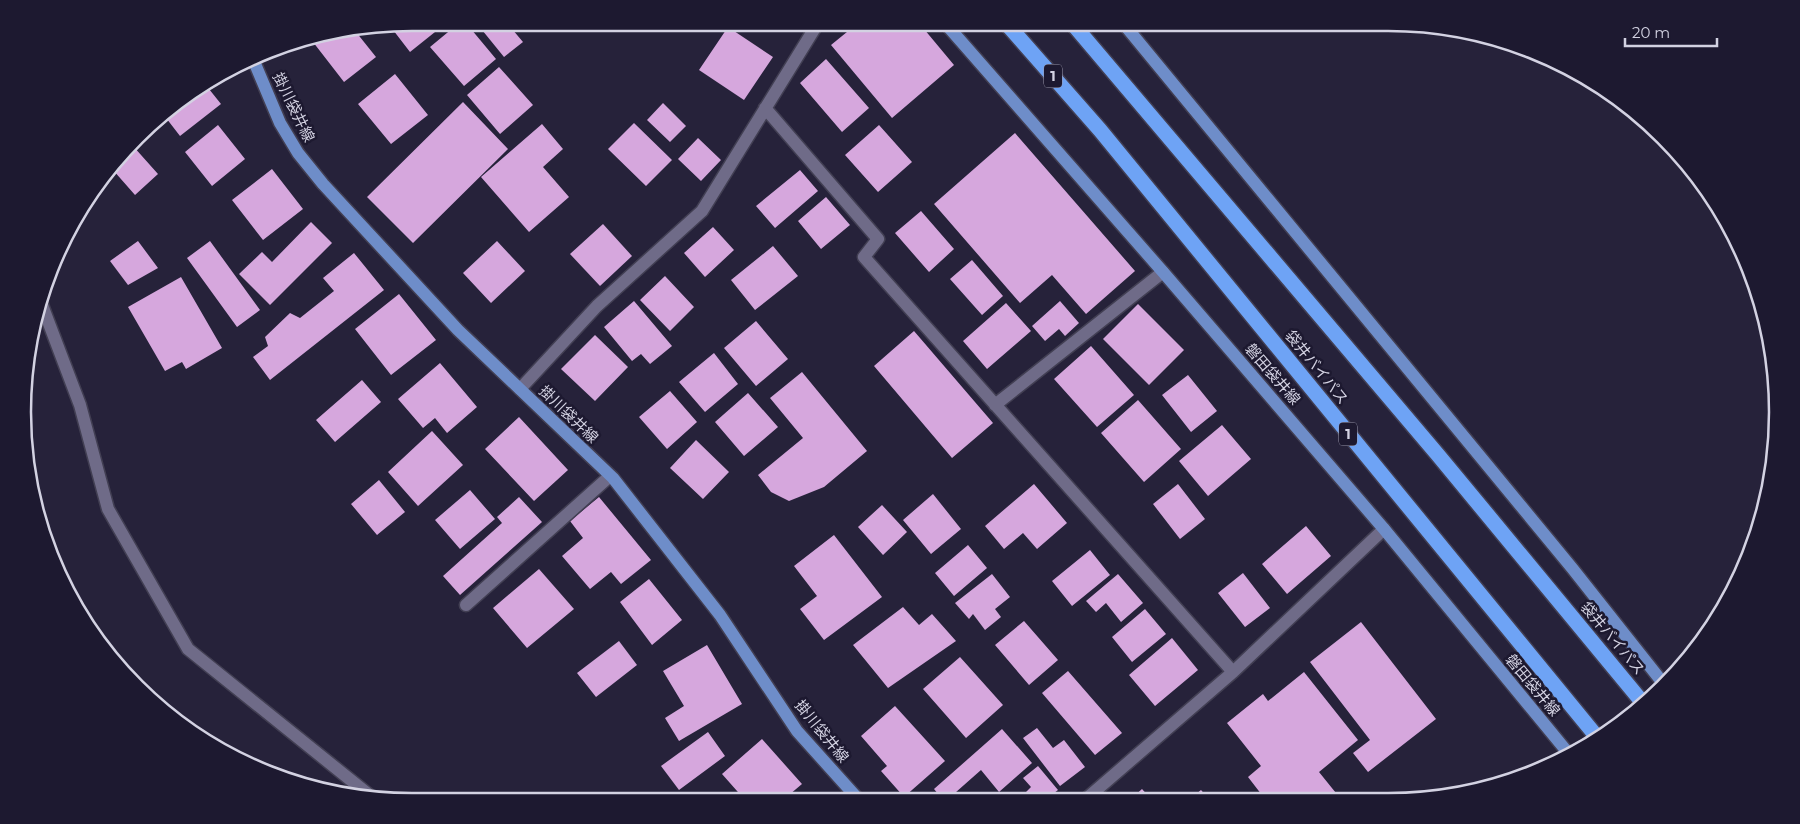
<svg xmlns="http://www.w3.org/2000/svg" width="1800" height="824" font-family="Montserrat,'Noto Sans JP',sans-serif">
<rect width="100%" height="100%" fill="#26223a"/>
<path fill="#d6a7dd" d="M412,22L436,23L440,28L410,52L390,26Z
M459,23H466L496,59L464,86L430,47Z
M481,23H507L523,42L504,57L478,25Z
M858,23H919L954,65L892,118L831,45Z
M728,27L773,57L744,100L699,70Z
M356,32L376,57L344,82L313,42L318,38Z
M826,59L869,108L842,132L800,83Z
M499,67L533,105L500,134L467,95Z
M395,74L428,115L391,144L358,104Z
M205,84L221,104L180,136L163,114Z
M463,102L508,149L413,243L367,197Z
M663,103L686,126L670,142L647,120Z
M634,123L672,160L646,186L608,149Z
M542,124L563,149L543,167L569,197L529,232L481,177Z
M218,125L245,159L212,186L185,152Z
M879,125L912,162L878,192L845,155Z
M1015,133L1135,271L1086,314L1052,275L1020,303L934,204Z
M698,138L721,160L701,181L678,159Z
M133,146L158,174L135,195L113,170Z
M272,169L303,209L263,240L232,200Z
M800,170L818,191L775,228L756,206Z
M826,197L850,225L821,249L798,221Z
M921,211L954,249L929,272L895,233Z
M311,222L332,243L270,305L239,274L262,252L272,262Z
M603,224L632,256L600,286L570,254Z
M713,227L734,250L705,277L684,253Z
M138,241L158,268L128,285L110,261Z
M210,241L260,310L237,327L187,258Z
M497,241L525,271L491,303L463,273Z
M773,246L798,276L755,310L731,280Z
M354,253L384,290L270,380L253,357L268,346L265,337L290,313L300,318L334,291L323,278Z
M972,260L1003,296L982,315L950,279Z
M665,276L694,307L670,331L640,300Z
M181,277L222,348L186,369L182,362L165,371L128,307Z
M399,294L436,340L391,375L355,329Z
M634,301L672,346L650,364L641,354L632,361L604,327Z
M1060,301L1079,323L1065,336L1059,329L1045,341L1032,326Z
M1006,303L1031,331L987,369L963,341Z
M1138,304L1184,350L1149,385L1103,339Z
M756,321L788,359L756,386L724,348Z
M914,331L993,423L952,458L874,366Z
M595,335L628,367L595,401L561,369Z
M29,342L36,349L28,355Z
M1091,346L1134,395L1097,427L1054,379Z
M714,353L738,384L705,412L679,382Z
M440,363L477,407L447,433L435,418L423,428L398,399Z
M802,372L867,451L824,487L789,501L771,492L758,475L803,438L770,398Z
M1188,375L1217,411L1191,432L1162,395Z
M362,380L381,402L335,442L316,420Z
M670,391L697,422L667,449L639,417Z
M748,393L778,427L744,456L715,422Z
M1138,400L1181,449L1144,482L1101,433Z
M519,417L568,470L534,501L485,449Z
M1222,425L1251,459L1208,496L1179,461Z
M432,431L463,465L418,506L388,472Z
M696,440L729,472L703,499L670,468Z
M379,480L405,512L377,535L351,504Z
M1034,484L1067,523L1037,549L1023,533L1004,549L985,526Z
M1178,484L1205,519L1180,539L1153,504Z
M470,490L495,519L460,549L435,520Z
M933,494L961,529L931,554L903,520Z
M519,497L542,522L460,595L443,576L502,523L497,517Z
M599,497L651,560L621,584L611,572L590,589L562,556L583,538L570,521Z
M882,505L907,532L883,555L858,527Z
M1306,526L1331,556L1287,594L1262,564Z
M834,535L882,597L824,640L800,609L817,596L794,566Z
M968,545L987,568L954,596L935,573Z
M1090,550L1110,575L1072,606L1052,581Z
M539,569L574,609L527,648L493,608Z
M1243,573L1270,608L1245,627L1218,593Z
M992,574L1010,597L995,609L1001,617L985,630L973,614L969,619L955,603Z
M1118,574L1143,603L1121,622L1106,603L1096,612L1086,601Z
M649,579L682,620L652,645L620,602Z
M903,607L919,625L932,614L956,641L888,688L853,645Z
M1145,609L1166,634L1132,662L1112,637Z
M1024,621L1058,660L1029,685L995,645Z
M1361,622L1436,719L1368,772L1353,753L1370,740L1310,662Z
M1172,638L1198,670L1155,706L1129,675Z
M619,641L637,665L596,697L577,673Z
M707,645L742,704L679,741L665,718L684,706L663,671Z
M960,657L1003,705L966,738L923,689Z
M1068,671L1122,733L1095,755L1042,693Z
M1304,672L1358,740L1319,772L1340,798L1265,799L1248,777L1261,766L1227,723L1263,694L1268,701Z
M895,706L945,761L904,797L881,771L887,766L861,736Z
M1037,728L1053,748L1064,740L1085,767L1060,786L1023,738Z
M1002,729L1032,763L999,792L981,770L947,800H943L934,789Z
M708,732L725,756L679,790L661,766Z
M762,739L802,784L783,800H745L722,774Z
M1038,766L1058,790L1046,799H1030L1025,793L1031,787L1023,778Z
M1142,789L1151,799H1131Z
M1201,790L1209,799H1190Z
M1003,793L1007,799L1011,796L1014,800H995Z"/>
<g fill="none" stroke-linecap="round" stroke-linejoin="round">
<defs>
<path id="minor" d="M765,108L878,239L864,257L1233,672
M42,305L80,405L108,509L188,649L373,798
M520,389L597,306L702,211L818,23
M995,405L1163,272
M466,605L610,476
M1086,799L1233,672L1384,529"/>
<path id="major" d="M945,23L1163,272L1384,529L1569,754
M1123,23L1572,568L1663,683
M253,59L280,123L298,153L323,184L458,330L613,478L720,615L797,731L859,800"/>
<path id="highway" d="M1006,23L1100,130L1597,737
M1072,23L1438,455L1643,703"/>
</defs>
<use href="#minor" stroke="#423f53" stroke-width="15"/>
<use href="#major" stroke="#423f53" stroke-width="15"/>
<use href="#highway" stroke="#423f53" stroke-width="18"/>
<use href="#minor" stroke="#6f6b88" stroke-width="12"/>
<use href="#major" stroke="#6e8dc9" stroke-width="12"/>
<use href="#highway" stroke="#6ea3f5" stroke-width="15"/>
</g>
<g text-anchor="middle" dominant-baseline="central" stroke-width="5" stroke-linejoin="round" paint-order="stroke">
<g fill="#1d1930" stroke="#9c9aad" stroke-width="1">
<rect x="1044" y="64.5" width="18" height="23" rx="4"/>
<rect x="1339" y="422.5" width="18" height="23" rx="4"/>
</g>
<g font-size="14" font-weight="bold" fill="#d3d2e2">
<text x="1053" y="76">1</text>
<text x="1348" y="434">1</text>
</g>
<g font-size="15" fill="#d3d2e2" stroke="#1d1930">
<text transform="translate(294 107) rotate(64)">掛川袋井線</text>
<text transform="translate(1317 367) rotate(51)">袋井バイパス</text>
<text transform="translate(1273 374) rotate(49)">磐田袋井線</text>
<text transform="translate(569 414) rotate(44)">掛川袋井線</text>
<text transform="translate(1613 638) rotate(50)">袋井バイパス</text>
<text transform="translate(1533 685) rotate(50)">磐田袋井線</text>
<text transform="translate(822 731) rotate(51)">掛川袋井線</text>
</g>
</g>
<path d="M0 0H1800V824H0ZM412 31H1388A381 381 0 0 1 1769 412V412A381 381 0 0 1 1388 793H412A381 381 0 0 1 31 412V412A381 381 0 0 1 412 31Z" fill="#1d1930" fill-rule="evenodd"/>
<path fill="none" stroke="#d3d2e2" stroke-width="2.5" d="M412 31H1388A381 381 0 0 1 1769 412V412A381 381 0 0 1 1388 793H412A381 381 0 0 1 31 412V412A381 381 0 0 1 412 31Z"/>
<path d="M1625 38v8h92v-8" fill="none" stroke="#d3d2e2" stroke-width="2.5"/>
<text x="1632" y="38" font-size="15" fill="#d3d2e2" stroke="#1d1930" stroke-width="4" paint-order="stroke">20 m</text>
</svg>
